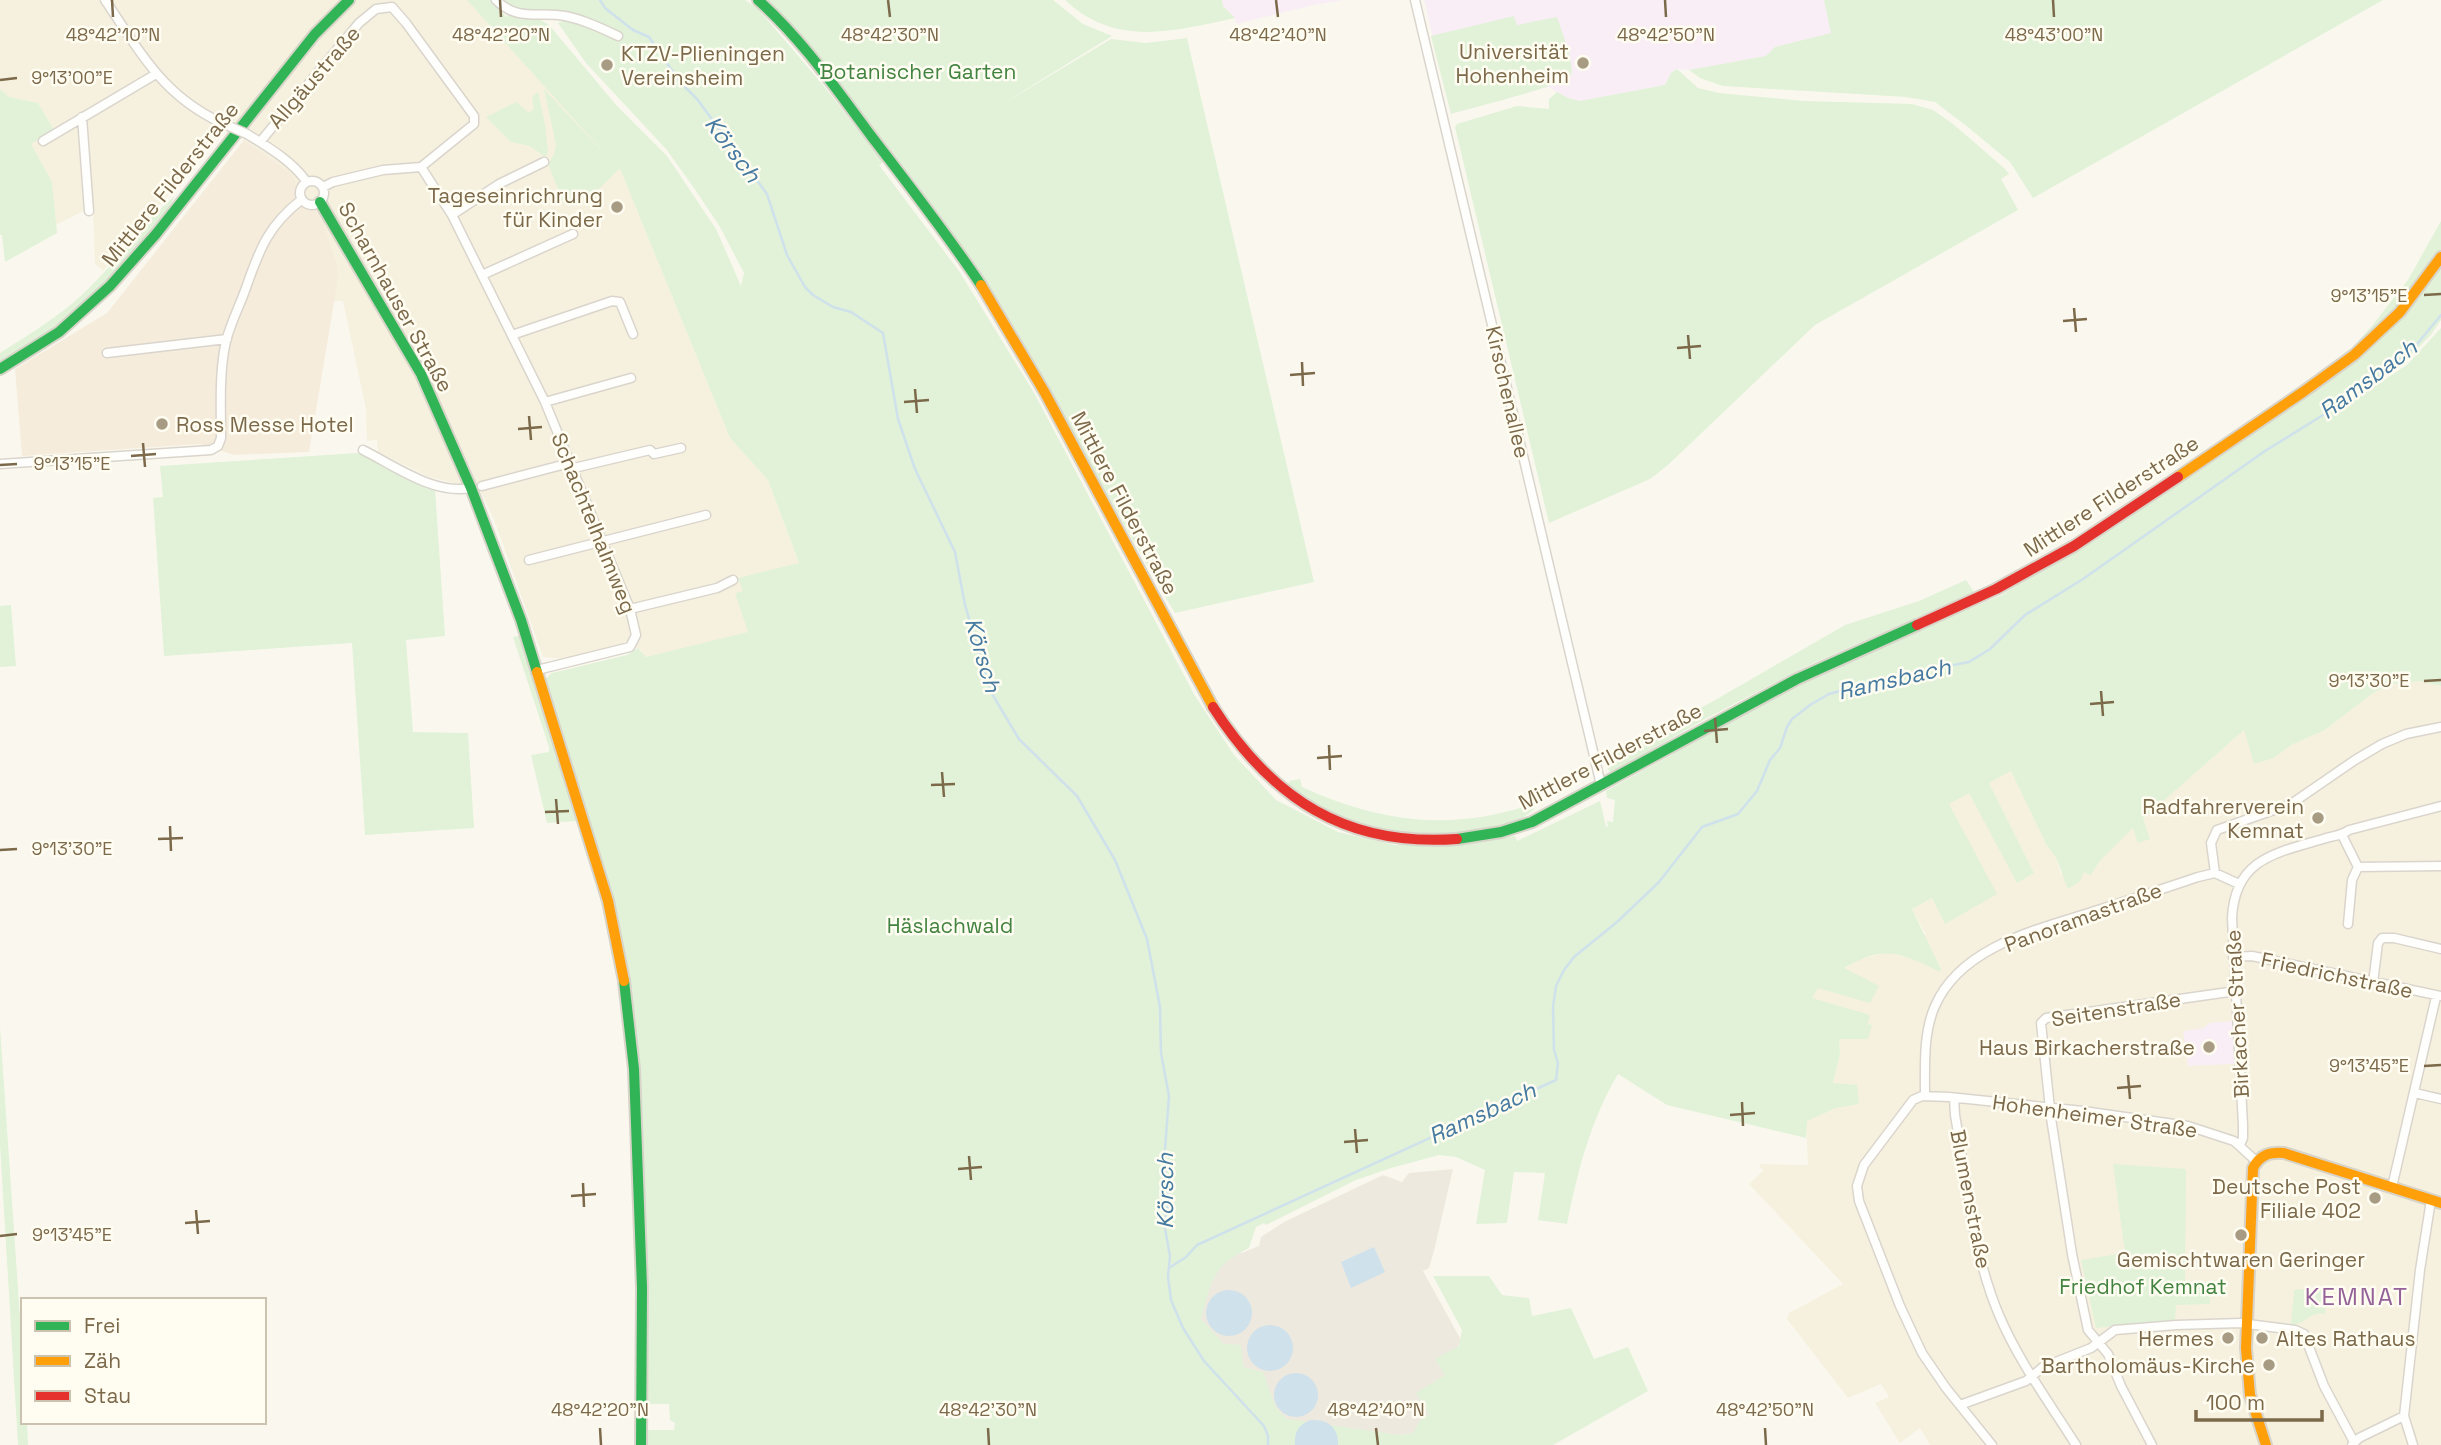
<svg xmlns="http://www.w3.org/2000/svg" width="2441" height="1445" font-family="'Space Grotesk',sans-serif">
<rect width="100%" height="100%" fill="#faf8ee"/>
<path fill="#f6f1de" d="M0,0H467L621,171L730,438L768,480L808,588L776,629L645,657L641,650L626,643L564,659L543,657L495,522L477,484L453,483L427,476L378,452L377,440L367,441L366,409L343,301H334L339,272L289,171L244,140L223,131L103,271L95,264L93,206L56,225L52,182L30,144L54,130L38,103L9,97L0,89Z
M2419,680L2441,686V1445H1930L1920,1428L1900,1443L1875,1403L1889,1397L1881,1384L1848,1398L1787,1319L1789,1313L1843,1284L1749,1184L1764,1170L1760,1168V1164L1808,1165L1806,1121L1836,1108L1859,1103L1833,1083L1840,1054L1839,1039L1871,1025L1811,998L1818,987L1857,960L1888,952L1916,960L1940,972L1941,968L1923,936L1926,934L1912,909L1932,898L1945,923L1949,804L1969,792L2017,882L2034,873L1988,783L2011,771L2047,846L2055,854L2061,875L2078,861L2083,850L2093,855L2091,875L2099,862L2133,828L2149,839L2143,819L2245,729L2254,764L2274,758L2291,745L2325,730L2373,693L2391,684Z"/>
<path fill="#f5ecdc" d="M244,140L289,171L323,221L339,273L309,452L234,455L200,444L22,456L15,369L107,313Z"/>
<path fill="#ede9df" d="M1453,1169L1434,1251L1429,1268L1423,1271L1461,1340L1445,1375L1432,1419L1418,1433L1289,1445L1200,1322L1197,1272L1230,1249L1242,1253L1259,1246L1261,1237L1284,1222L1383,1175L1402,1182L1409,1173Z"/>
<path fill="#f9eef5" d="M1222,0H1344L1314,5L1236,24L1235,18L1223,6Z
M1424,0H1837L1844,31L1775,47L1766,56L1689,70L1677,69L1671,73L1665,85L1580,101L1568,98L1548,87L1451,114Z
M2232,1021L2234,1064L2188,1066L2183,1031L2204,1028L2209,1023Z"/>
<path fill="#e1f2d8" d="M467,0H491L506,17L509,12L539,19L549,25L617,106L667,156L716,229L741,286L744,273L720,227L694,188L666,149L586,63L558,23L565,20L598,24C567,19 527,19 502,0H745L757,8L823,85L883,162L879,165L959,271L1033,391L1195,696L1234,755L1276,800L1338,832L1395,845L1454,846L1515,836L1517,841L1600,801L1606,827L1608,826L1607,821L1613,822L1615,800L1607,798L1606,791L1668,757L1734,716L1896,639L2002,595L2194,474L2306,398L2371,327L2408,280L2441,221V320L2430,336L2404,362L2331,415L2407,365L2441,328V686L2419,681L2391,684L2373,693L2325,730L2291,745L2274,758L2254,764L2244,730L2143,819L2150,839L2138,843L2133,828L2099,862L2091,875L2084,872L2080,881L2068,889C2061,874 2060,859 2047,846L2011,771L1989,783L2034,873L2017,883L1969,793L1949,804L1997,894L1945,924L1932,898L1912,909L1941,969L1940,972C1901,953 1884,944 1844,968L1879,986L1870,1003L1818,988L1812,998L1870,1015L1868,1024L1872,1025L1868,1039H1839L1840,1054L1833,1083L1857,1085L1859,1104L1836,1108L1807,1121L1806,1138L1667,1105L1618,1074C1591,1119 1577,1173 1567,1224L1538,1220L1545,1173L1514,1172L1507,1223L1476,1224L1485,1170L1456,1157L1439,1155L1391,1168L1356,1180L1266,1225L1264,1223L1256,1227L1249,1248C1211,1267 1212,1281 1201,1319L1224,1344L1241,1345L1243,1367L1263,1372L1276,1408L1287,1419L1400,1435L1413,1433L1424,1414L1430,1416L1416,1393L1445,1375L1435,1359L1459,1346L1462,1330L1433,1276H1489L1502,1295L1529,1298L1532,1316L1571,1308L1594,1359L1628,1347L1648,1391L1553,1445H645V1430H674L675,1423L670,1420L669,1404H646L632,1012L545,679L552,673L627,655L638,648L646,657L748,632L735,593L743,591L738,578L799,563L768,480L730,438L621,171L619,169L599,189L564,204L548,164L554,154L556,145L544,89L615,165Z
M765,0H1053L1083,24L1112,36L996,108L1111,39L1146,43L1187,38L1314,582L1175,613C1121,523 1073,430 1021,339C976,261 921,188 865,117C833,77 804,35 765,0Z
M1065,0H1222L1223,6L1235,18C1174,31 1116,48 1065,0Z
M1824,0H2383L2033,198L2010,162L1969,128L1935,102L1906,97L1723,86L1700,78L1689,70L1766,56L1775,47L1831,33Z
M1514,16L1517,25L1557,17C1561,29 1575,65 1571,75C1567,85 1467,109 1451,114L1431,36Z
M1677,69L1698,88L1719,93L1803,101L1912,104L1933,110L1953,124L2004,168L2009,174L2001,179L2018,210L1815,325L1668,465L1650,479L1549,523L1455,127L1457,124L1517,106L1549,109V99L1557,92L1568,98L1580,101L1665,85L1671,73Z
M0,89L9,97L38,103L54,130L31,144L52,182L57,233L5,262L2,235H0Z
M538,92L545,124L548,152L545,157L530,146L511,142L486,117L516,102L529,113L534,109L532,97Z
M175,196C155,236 100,293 65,322C45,339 22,350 0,362V353C33,332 68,311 95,282C122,254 144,221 175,196Z
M358,453L435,489L445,636L406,640L413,732L468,733L474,828L365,835L352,643L164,656L153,498L163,497L160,466Z
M1966,580L1974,592L1805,667L1705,719L1611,773L1605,765L1617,753L1648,731L1663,727L1710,703L1845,625L1919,601Z
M11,605L16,666L0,667V606Z
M519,636L543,703L578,818L576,821L547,823L531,755L549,752V747L513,637Z
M1300,779L1302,787C1378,822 1452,832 1532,804L1534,809C1519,824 1495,829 1474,831C1410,840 1341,826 1288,788L1289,781Z
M0,1027L23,1361V1422H27L28,1445H18L0,1144Z
M2113,1164L2186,1169L2185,1282H2210V1304L2176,1305L2175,1320L2096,1328L2081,1260L2125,1253Z
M2327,1287L2325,1314C2310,1311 2305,1325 2291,1325L2294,1290Z"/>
<path fill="#cfe1eb" d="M1374,1247L1385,1272L1351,1288L1341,1262Z
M1206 1313a23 23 0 1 1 46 0a23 23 0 1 1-46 0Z
M1247 1348a23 23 0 1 1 46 0a23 23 0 1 1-46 0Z
M1274 1395a22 22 0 1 1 44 0a22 22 0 1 1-44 0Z
M1311,1420C1328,1419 1339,1428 1338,1445H1295C1294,1432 1299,1424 1311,1420Z"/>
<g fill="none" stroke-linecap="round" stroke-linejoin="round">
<path stroke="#cfe1eb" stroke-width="2.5" d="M600,0L605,8L633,30L649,37L680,82L697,99L767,194L787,255L805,287L813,295L833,307L851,312L883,333L898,419L915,469L955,552L965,605L991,692L1019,739L1077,796L1115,860L1147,939L1160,1007L1161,1053L1169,1096L1164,1162L1169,1199L1164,1223L1170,1256L1168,1277L1171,1300L1183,1328L1204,1361L1264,1426L1268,1436V1445
M1169,1268L1186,1257L1197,1245L1556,1080L1558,1063L1554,1050L1553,1007L1556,986L1564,970L1574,957L1617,922L1659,882L1702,827L1738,814L1757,791L1770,760L1780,748L1787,727L1792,719L1810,705L1829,694L1891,677L1969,662L1990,649L2025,615L2083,579L2265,451L2344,402L2377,378L2413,349L2441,315"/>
<defs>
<path id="street" d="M105,0C143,56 165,100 231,127
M496,0C518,22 539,11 565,16C584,20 601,28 618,36
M1415,0L1601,785
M82,117L89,211
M247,134C268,147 292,161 306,181
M43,141L156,74
M260,142L359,23L376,9L392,7L406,23L474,116V124L421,167L383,170L333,182L323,187
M421,167L452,215L545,402L630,609L636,635L630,647L537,670
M300 193a12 12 0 1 1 24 0a12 12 0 1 1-24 0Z
M452,215L499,184L544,162
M482,275L573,234
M512,335L612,301L620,302L633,334
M107,353L227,339
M545,402L631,378
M363,450C395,466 434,495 471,488
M0,464L211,450L218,446L221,438C221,406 219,372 226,341C231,322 241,303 247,285C260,248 269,225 301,200
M482,486L562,465L574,468L650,450L654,454L681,448
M529,560L706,515
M630,609L717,588L733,580
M2342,835L2358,867L2441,866
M2215,873L2211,843L2217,830L2291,804L2355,760L2382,744L2406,734L2441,727
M2348,924L2352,880L2358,867
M2233,957L2252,956L2441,996
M2373,983L2378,943L2382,938H2394L2441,949
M2415,1093L2441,1099
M1925,1095C1925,1066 1923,1033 1935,1006C1962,944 2044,928 2101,909C2133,899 2165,888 2198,877L2215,873L2239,884
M1954,1098L1955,1115C1967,1183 1972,1251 1999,1315C2019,1362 2049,1402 2076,1445
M2240,1145L2243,1138V1125L2232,918C2235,859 2275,853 2323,839C2332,836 2341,836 2349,830L2441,806
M2392,1187L2436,997
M1960,1405L2026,1381L2043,1367L2091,1348L2115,1330L2176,1325L2240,1323L2295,1330L2304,1334L2324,1386L2354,1442
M1992,1445L1946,1388L1922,1353L1900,1306L1859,1201L1857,1186L1864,1165L1913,1100L1922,1096L1949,1097L2083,1111L2188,1126L2234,1141L2256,1161
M2152,1445L2121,1386L2108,1354L2088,1330L2072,1254L2051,1118L2041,1023L2046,1018L2236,991
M2352,1445L2359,1438L2404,1416
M2413,1445L2404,1416L2420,1270L2431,1200"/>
<path id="fast" d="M758,0C803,40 836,89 872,137C909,185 947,234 981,285
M320,202L421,374L471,488L521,620L537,672
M0,369L59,332L110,286L156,234L315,34L349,0
M1457,839L1501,832L1532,822L1797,679L1917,625
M624,981L634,1069L642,1288L641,1445"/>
<path id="slow" d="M981,285L1045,393L1213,707
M2178,477L2303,392L2354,355L2400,312L2441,257
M537,672L608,901L624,981
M2266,1445L2250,1395L2246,1348L2253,1168C2260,1155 2269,1152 2284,1153L2441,1203"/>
<path id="jam" d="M1917,625L1996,589L2074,546L2178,477
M1213,707C1272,799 1346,847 1457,839"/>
</defs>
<use href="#street" stroke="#dad5cc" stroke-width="11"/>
<use href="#fast" stroke="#d8d4c9" stroke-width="14"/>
<use href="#slow" stroke="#d8d4c9" stroke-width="14"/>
<use href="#jam" stroke="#d8d4c9" stroke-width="14"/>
<use href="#street" stroke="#fefefc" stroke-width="8"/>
<use href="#fast" stroke="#30b455" stroke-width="10"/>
<use href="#slow" stroke="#ff9f0a" stroke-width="10"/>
<use href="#jam" stroke="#e5322d" stroke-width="10"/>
<defs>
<path id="street-bridge" d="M231,127L247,134"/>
</defs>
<use href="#street-bridge" stroke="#dad5cc" stroke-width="11" stroke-linecap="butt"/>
<use href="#street-bridge" stroke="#fefefc" stroke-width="8"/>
</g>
<path fill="none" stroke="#7c694a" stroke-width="2.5" d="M112,0L113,17M500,0L501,17M888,0L890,17M1276,0L1278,17M1665,0L1666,17M2053,0L2054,17M0,80L17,78M2424,295L2441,294M2074,308L2076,332M2063,321L2087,319M1688,335L1690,359M1677,348L1701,346M1302,362L1303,386M1290,375L1315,373M915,389L917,413M904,402L929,400M529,416L531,440M518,429L542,427M143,443L145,467M131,456L156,454M0,465L17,464M2424,681L2441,680M2101,691L2103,716M2090,704L2114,702M1715,718L1717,743M1704,731L1728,729M1329,745L1330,770M1317,758L1342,756M942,772L944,797M931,785L955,784M556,799L558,824M545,812L569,811M170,826L171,851M158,839L183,838M0,850L17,849M2424,1066L2441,1065M2128,1075L2130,1099M2117,1088L2141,1086M1742,1102L1743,1126M1730,1115L1755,1113M1355,1129L1357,1153M1344,1142L1368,1140M969,1156L971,1180M958,1169L982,1167M583,1183L584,1207M571,1196L596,1194M196,1210L198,1234M185,1223L210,1221M0,1236L17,1234M600,1428L601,1445M988,1428L989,1445M1376,1428L1378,1445M1765,1428L1766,1445"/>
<g fill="#a89b83" stroke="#fffdf2" stroke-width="2.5">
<circle cx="1583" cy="63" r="7"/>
<circle cx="607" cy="65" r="7"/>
<circle cx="617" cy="207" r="7"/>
<circle cx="162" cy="424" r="7"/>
<circle cx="2318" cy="818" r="7"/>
<circle cx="2209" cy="1047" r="7"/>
<circle cx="2375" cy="1198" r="7"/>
<circle cx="2241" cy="1235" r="7"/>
<circle cx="2228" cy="1338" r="7"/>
<circle cx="2262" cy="1338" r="7"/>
<circle cx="2269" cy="1365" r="7"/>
</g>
<g text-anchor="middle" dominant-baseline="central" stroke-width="5" stroke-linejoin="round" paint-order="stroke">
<g font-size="21" fill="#7c694a" stroke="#fffdf2" text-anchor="end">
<text x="1569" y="51">Universität<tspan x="1569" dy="24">Hohenheim</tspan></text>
<text x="621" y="53" text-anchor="start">KTZV-Plieningen<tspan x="621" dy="24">Vereinsheim</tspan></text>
<text x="603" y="195">Tageseinrichrung<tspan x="603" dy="24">für Kinder</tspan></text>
<text x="176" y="424" text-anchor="start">Ross Messe Hotel</text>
<text x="2304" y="806">Radfahrerverein<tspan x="2304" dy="24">Kemnat</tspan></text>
<text x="2195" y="1047">Haus Birkacherstraße</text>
<text x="2361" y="1186">Deutsche Post<tspan x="2361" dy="24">Filiale 402</tspan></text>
<text x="2241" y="1259" text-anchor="middle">Gemischtwaren Geringer</text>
<text x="2214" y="1338">Hermes</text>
<text x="2276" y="1338" text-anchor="start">Altes Rathaus</text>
<text x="2255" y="1365">Bartholomäus-Kirche</text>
</g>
<g font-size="21" fill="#428340" stroke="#fffdf2">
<text x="918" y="71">Botanischer Garten</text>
<text x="950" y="925">Häslachwald</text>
<text x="2143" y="1286">Friedhof Kemnat</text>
</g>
<g font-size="21" fill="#7c694a" stroke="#fffdf2">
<text transform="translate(314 77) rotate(-49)">Allgäustraße</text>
<text transform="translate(170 184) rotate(-51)">Mittlere Filderstraße</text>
<text transform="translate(396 297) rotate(61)">Scharnhauser Straße</text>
<text transform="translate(1508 392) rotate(77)">Kirschenallee</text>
<text transform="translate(2111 496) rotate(-33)">Mittlere Filderstraße</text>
<text transform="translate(1125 503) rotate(62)">Mittlere Filderstraße</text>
<text transform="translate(594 523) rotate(68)">Schachtelhalmweg</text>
<text transform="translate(1610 756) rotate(-28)">Mittlere Filderstraße</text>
<text transform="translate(2083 917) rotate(-20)">Panoramastraße</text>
<text transform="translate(2337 975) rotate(12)">Friedrichstraße</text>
<text transform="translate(2116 1009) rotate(-9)">Seitenstraße</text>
<text transform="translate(2237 1014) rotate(-93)">Birkacher Straße</text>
<text transform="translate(2095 1116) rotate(8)">Hohenheimer Straße</text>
<text transform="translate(1971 1199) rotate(79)">Blumenstraße</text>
</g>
<g font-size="23" font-style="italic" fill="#467aa0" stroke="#fffdf2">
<text transform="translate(733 149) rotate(53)">Körsch</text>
<text transform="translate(2368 379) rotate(-37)">Ramsbach</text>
<text transform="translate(983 655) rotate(74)">Körsch</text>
<text transform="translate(1894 679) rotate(-13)">Ramsbach</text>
<text transform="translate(1482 1113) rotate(-25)">Ramsbach</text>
<text transform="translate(1165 1191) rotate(-90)">Körsch</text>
</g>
<g font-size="24" letter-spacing="2" fill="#946298" stroke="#fffdf2">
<text x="2357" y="1296">KEMNAT</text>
</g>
</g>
<g font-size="18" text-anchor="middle" fill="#7c694a" stroke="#fffdf2" stroke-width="5" stroke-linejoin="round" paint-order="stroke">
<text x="113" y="41">48°42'10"N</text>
<text x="501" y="41">48°42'20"N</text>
<text x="890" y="41">48°42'30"N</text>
<text x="1278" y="41">48°42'40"N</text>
<text x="1666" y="41">48°42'50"N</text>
<text x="2054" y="41">48°43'00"N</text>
<text x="72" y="84">9°13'00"E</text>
<text x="2369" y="302">9°13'15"E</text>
<text x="72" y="470">9°13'15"E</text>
<text x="2369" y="687">9°13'30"E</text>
<text x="72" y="855">9°13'30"E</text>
<text x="2369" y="1072">9°13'45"E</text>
<text x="72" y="1241">9°13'45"E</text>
<text x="600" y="1416">48°42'20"N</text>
<text x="988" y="1416">48°42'30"N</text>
<text x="1376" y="1416">48°42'40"N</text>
<text x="1765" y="1416">48°42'50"N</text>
</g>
<rect x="21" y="1298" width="245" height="126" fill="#fffdf2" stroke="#cbc2af" stroke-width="2"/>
<rect x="35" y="1321" width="35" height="10" fill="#30b455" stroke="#cbc2af" stroke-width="2"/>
<text x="84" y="1333" font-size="21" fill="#7c694a">Frei</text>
<rect x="35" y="1356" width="35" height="10" fill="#ff9f0a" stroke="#cbc2af" stroke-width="2"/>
<text x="84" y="1368" font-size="21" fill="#7c694a">Zäh</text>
<rect x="35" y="1391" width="35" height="10" fill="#e5322d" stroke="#cbc2af" stroke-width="2"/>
<text x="84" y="1403" font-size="21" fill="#7c694a">Stau</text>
<path d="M2196 1410v10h126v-10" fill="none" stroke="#7c694a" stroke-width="3.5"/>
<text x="2206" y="1410" font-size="21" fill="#7c694a" stroke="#fffdf2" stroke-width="5" paint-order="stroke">100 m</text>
</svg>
